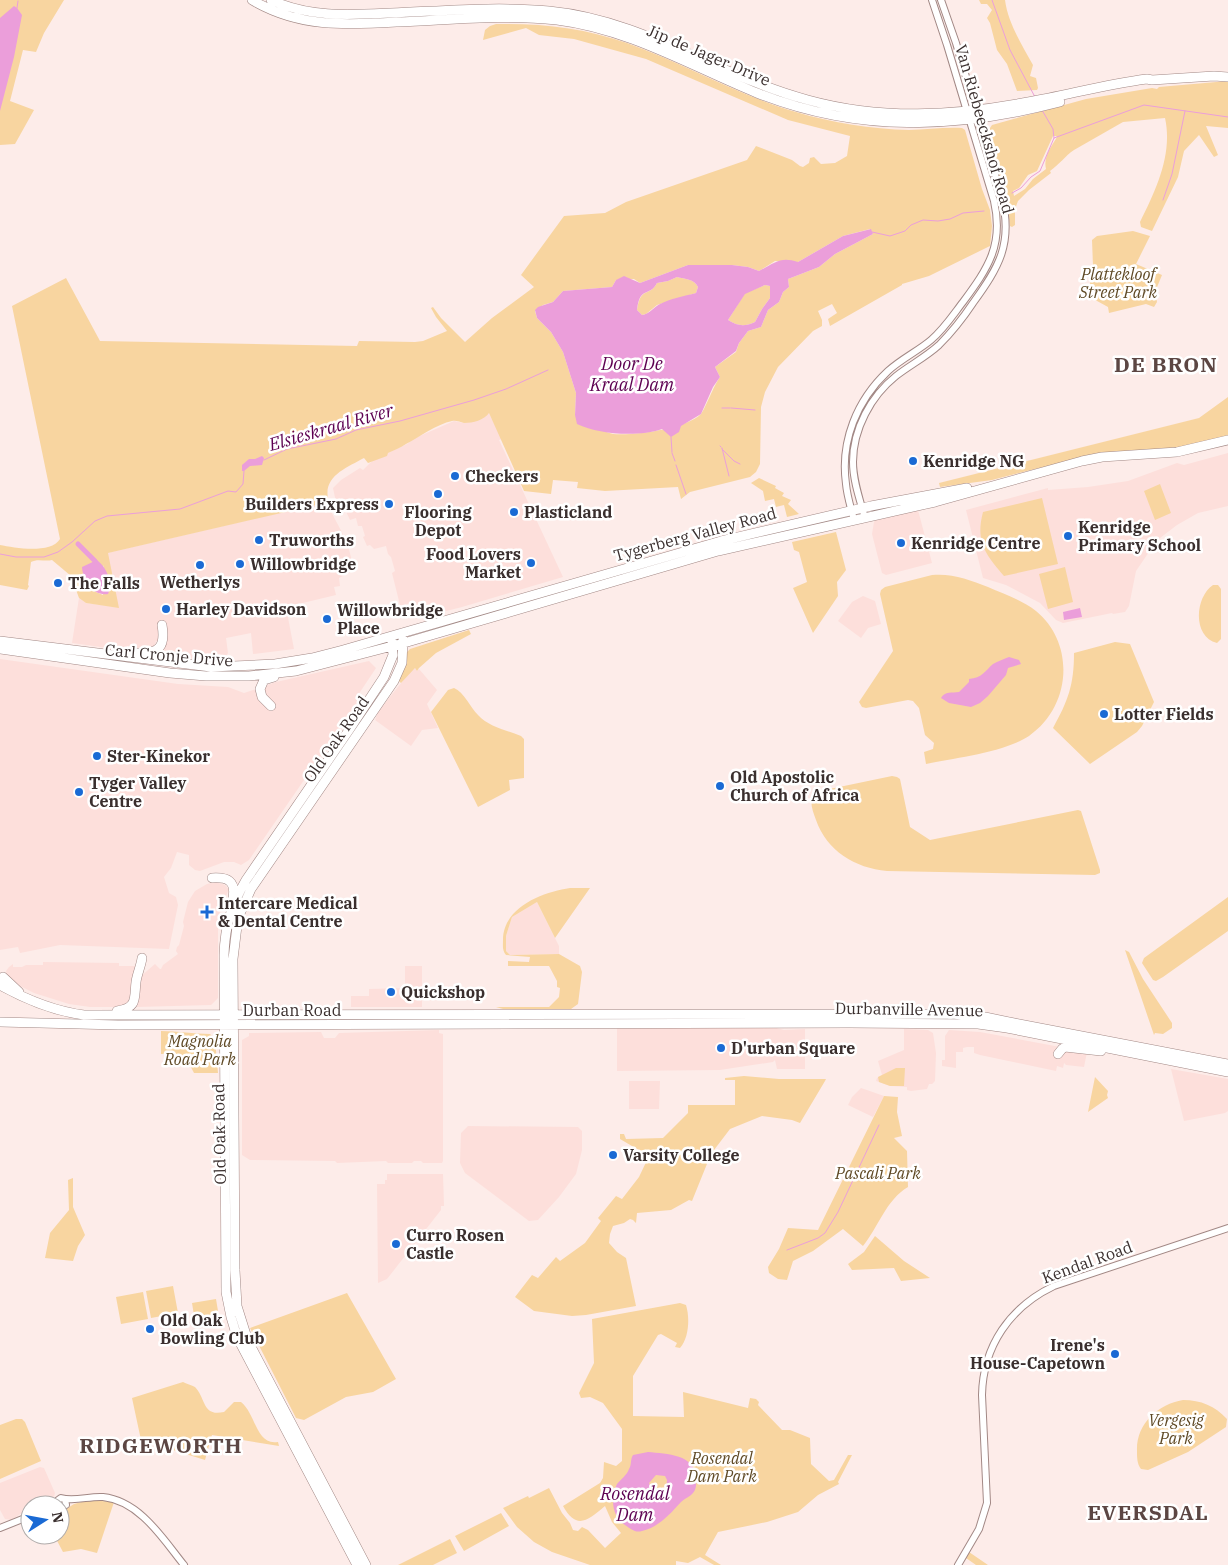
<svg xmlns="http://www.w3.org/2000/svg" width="1228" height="1565" font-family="'IBM Plex Serif',serif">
<rect width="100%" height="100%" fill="#fdece9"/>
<path fill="#fddfdb" d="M489,413L502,439L499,440L563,577L462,607L415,619L407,618L402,613L392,573L395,571L391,557L388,554L386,546L374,549L370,545L367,546L363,537L365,536L362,526H358L356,518L350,520L341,501L336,502L333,488L341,480L360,468L363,470L373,460L407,444L415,438L454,421L464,423Z
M1228,453V506L1198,513L1177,525L1160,538L1151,549L1136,571L1129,606L1125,612L1113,614L1112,613L1063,623L1056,620L1040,603L1006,585L983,578L966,510L1048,488V490L1088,487L1128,481L1177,463L1184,465Z
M326,502L347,542L353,565L352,571L339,578L340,586L334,587L336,595L286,607L294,649L253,654L251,633L226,638L228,653L225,658L220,659H195L156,654L165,645L156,641L155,645L148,650H122L72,643L79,598L86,603L118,607L107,553Z
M918,510L932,563L886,575L882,573L872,534L874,522L875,520Z
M863,596L875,601L881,624L868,628L861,638L838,621L852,602Z
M0,659L178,684L228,687L244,693L276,682L369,661L376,668L356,698L359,700L249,860L241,865L234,862H224L200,871L195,870L189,865V855L177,852L171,868L164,877L169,893L176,897L178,905L169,949L60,945L20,953L18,947L0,950Z
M415,668L417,671L419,669L437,690L427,704L438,728L422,730L411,746L375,720L378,712L409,673Z
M216,882L225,885L229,889L220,910L218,931V998L211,1005L137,1007L140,977L155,964L160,969H161L163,965L178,954L176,951L177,947L179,945L184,926L183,922L188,902L195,891L207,884Z
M537,902L559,946V954L510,955L506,951V936L512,917Z
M43,962L119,963V966H135L132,1001L122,1007H90L69,1004L34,993L20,986L7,977L6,971L9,967L13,964V967H22L26,965H43Z
M405,966H422V1007H351V996H369V989L405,988Z
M773,1027L784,1030L805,1029V1069H777L775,1060L773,1062L720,1070L617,1071V1028Z
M904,1029L928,1030L933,1033L936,1053L935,1081L932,1084H929L927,1089L911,1091L907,1090V1087L890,1086L876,1081L877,1078L882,1075L878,1061L904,1050Z
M439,1030V1033L443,1034V1161L442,1163H423L421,1161H414L412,1163H388L386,1161L337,1163L335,1161L250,1160L242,1155V1040L249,1036V1033L321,1032L324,1038H335L339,1033Z
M949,1030L980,1032L1087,1052L1084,1067L1066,1065L1064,1063L1063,1068L1057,1066L1056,1071L980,1055L974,1053V1047H967L963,1048V1052H956V1068L942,1066V1060H945V1036Z
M1171,1069L1228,1079V1111L1225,1113L1184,1121Z
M629,1081H660L659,1109H629Z
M861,1088L884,1096L873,1117L848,1105L852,1097Z
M468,1126L578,1127L582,1131V1150L576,1174L559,1197L538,1220L529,1221L465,1173L460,1163L461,1133Z
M387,1174H443L444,1206H441V1210L387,1279L378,1283L377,1184H385V1180H387Z
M40,1467L44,1468L55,1493L53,1501L46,1505H30V1510L28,1506L25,1507L23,1512L12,1520L5,1519L0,1510V1483Z"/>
<path fill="#f8d5a0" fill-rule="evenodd" d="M0,0H64L44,33L36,52L23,50L10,101L34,110L15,144L0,145Z
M979,0H1005C1008,23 1022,45 1033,65L1030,76L1036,78L1038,88L1037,90L1017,91L1007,64L997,50L990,23L987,18L992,10L987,4H981Z
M496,24C541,23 585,28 627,43C685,64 738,95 796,112C833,123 871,129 909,130C926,130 944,127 962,128L965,130L982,189L990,210L992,226L990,246L929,276L902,284V285L830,326L828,319L837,313L832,304L818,311L822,320V326L813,331L778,367L765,392L761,407L760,464L756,472L750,477L690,492L681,499L678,487L605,491L577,488L578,482L553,480L551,494L524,491L489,413C484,420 473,423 464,423C460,422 456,420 452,421C437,424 419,437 406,444C400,448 394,450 388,453L387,456L368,463L364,458C346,468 321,477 329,502L108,553L119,608L86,603L79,598L71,576L52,560C45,562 38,558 31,562L28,585L29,586L27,590L0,585V545C15,548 51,554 60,539L12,306L66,278L100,341L357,346L359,341L415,342L423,341L447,331L436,317L431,308L433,307L441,318L465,342L492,318L534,287L521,275L564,216L605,213L626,202L747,160L756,146L792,160L800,166L803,167L809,163L810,158L814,157L821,164L835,163L847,156L850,136L788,120L646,59L574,39L539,35L526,28L483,40L485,30L490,26ZM870,229L873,234L835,254L819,267L788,279L789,287L783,292L779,302L768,310L761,327L748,331L739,343L736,352L715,367L720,377C714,385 705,409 701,414C686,429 633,436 613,434C602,432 585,420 575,415L576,393L563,352L551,332L537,318L535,311L543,305L553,302L563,291L612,287L616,280L634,279L640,283L688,265H732L748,267L759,271L775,261L798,262L843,236ZM104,565L103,595L96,592Z
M1228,81V128L1206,126L1218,155L1214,157L1199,135L1184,151L1178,177L1152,231L1141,227L1140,222C1156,190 1173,154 1165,118L1123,122L1074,150C1065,156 1060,164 1050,171L1051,173L1029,190L1018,201L1015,209V225L1012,227L1010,226L1007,201L987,136L988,131L992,125L1086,99L1152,88L1157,89L1159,87ZM1053,136H1056L1057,137C1051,147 1043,157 1046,169L1033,179L1025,189L1014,196L1013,191L1019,188L1028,175L1037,171Z
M1133,231L1150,236L1136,264L1162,275L1155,292L1157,302L1154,307L1146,304L1109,313L1108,307L1088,296L1093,266L1092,240L1097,236Z
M677,277C685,279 694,279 698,287L696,293L657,305L646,314L642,315L637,310C641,285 649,298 657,283L668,281Z
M765,285L770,286V298L762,309L755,322C744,327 738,326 728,320L745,293Z
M1228,397V437L1198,445L1039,468L992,480L940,487L939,483L1199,418Z
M759,478L776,486L775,488L784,493L782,496L791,500L788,504L799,514L787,517L784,505L776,507L774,499L765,501L763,491L751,483Z
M1160,484L1171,513L1155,520L1144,491Z
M1042,498L1058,564L1004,576C986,555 975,542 983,512Z
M836,532L846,570L837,582L838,596L813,633L793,588L807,582L799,552L794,550L792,542Z
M1065,567L1073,602L1048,609L1039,574Z
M932,575C952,573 970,580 988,587C1004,594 1022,600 1036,611C1076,644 1071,707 1029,736C1005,752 955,758 926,764L924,752L933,749L934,743L925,735L919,708L913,701L908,700L866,708L862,707L859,702L893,651L880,594L881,590L885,587Z
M1213,585H1218L1221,589V639L1217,643C1192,637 1195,597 1213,585Z
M469,630L471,634L436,653L419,668L417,671L415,668L401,683L398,680L407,652L410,649Z
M1115,642L1130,644L1154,702L1142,726L1137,732L1090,764L1053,728C1068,701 1074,685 1074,653Z
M454,688C464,692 470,707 478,715C489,727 506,730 521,736L524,739V778L509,780L510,790L478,807L431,712L448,690Z
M892,776L897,777L900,779L910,827L930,840L1078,810L1081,811L1100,870V873L1095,875L887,871C855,868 827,851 816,820C813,812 810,804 812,797L820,791Z
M570,888H590L555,938L537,902L512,917L506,936V951L510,955L559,954L580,966L582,972L578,1004L571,1009H503L496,1007H549L559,997L560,988L557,987V981L549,966H508V961L529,962L530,957L506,955C502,950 503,946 503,940C503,907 543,892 570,888Z
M1228,897V931L1163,977L1156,981L1153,980L1142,963L1144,958Z
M1125,950L1129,952L1143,979L1172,1023V1028L1163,1034L1155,1033L1154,1035Z
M161,1031C178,1031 193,1034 210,1034L215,1039L218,1073H194C187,1057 177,1054 161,1054Z
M896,1068H905L904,1086H890L879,1082L878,1077Z
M744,1076L779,1079H826L825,1081L800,1123L792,1120L762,1116L730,1129L711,1154L692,1201L689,1200L671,1210L637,1213L636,1223L633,1220L630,1219L624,1223L613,1226L610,1234L609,1243L617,1252L626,1258L636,1306L586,1315L572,1316L534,1311L515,1297L532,1275L538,1278L556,1257L560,1261L585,1243L601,1221L598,1218L616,1196L622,1199L639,1177L649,1156L620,1139V1134H624L626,1139L663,1138L688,1113V1105H735V1080H725V1078Z
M1095,1077L1108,1091L1107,1095L1108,1098L1088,1112Z
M884,1096L898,1097L897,1112L902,1136L894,1138L907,1151L908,1187C886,1200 879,1226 863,1246L843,1229L813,1251L793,1261L787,1280L778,1279L769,1273L768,1267L779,1249L788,1228L818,1230Z
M73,1178V1207L85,1235L78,1246L73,1261L45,1258L50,1233L69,1210L68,1180Z
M875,1236L904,1261L930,1278L901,1281L894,1268L852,1270L848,1264L864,1252Z
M173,1286L178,1313L151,1318L146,1291Z
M143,1292L148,1319L121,1324L116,1297Z
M347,1293L396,1379L373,1392L346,1397L304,1420L296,1418L250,1328Z
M216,1299L220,1323L196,1328L192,1303Z
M680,1303L686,1305C690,1318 689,1338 680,1348L675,1347L677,1343L661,1334L658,1335L633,1376V1416L684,1417L683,1392L748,1408L750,1398L756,1399L759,1402L758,1405L782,1430H790L810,1438L811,1464L829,1481L834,1480L848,1455H852L838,1482L839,1484L818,1495L798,1512L767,1522L718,1532L705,1555L721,1565H714L700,1557L688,1563L676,1561V1565H590L552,1552L534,1542L517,1527L503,1508L528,1496L529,1498L549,1488L562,1513L570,1523L573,1530L578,1531L582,1527L588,1530L605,1548L621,1533L612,1522L605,1506C588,1520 577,1531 563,1506L600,1483L603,1478L604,1462L616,1466L622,1461V1429L603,1403L590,1397L581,1398L579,1393L594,1363L592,1319Z
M183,1382C186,1384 192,1385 195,1387C206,1398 202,1417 224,1412L234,1402H241C256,1414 256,1446 278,1442L279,1446L212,1435L205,1460L141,1440L132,1398Z
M1183,1400C1201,1400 1215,1406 1227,1419L1226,1427L1188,1452L1148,1470L1141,1469C1137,1464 1137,1457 1137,1451C1136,1424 1158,1404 1183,1400Z
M16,1419H22L25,1422L41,1461L0,1479V1425Z
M89,1500L114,1502L97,1553L81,1549L63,1552L54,1535H60V1510L66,1509L74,1504Z
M501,1513L509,1526L464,1551L455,1536Z
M450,1539L457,1553L433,1565H398Z
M969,1552L988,1565H976L966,1558Z"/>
<path fill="#eb9eda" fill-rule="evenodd" d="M14,6L17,8L22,15L14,57L0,111V18Z
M871,229L873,234L835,254L819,267L788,279L789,287L783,292L779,302L768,310L761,327L748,331L739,343L736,351L715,367L720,377L713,387L701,414L681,426L679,432L671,437L662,429C639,437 600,435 577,424L575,415L576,393L563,352L551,332L537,318L535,310L538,307L553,302L563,291L612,287L616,280L624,276L640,283L688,265H732L748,267L759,271C775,263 780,256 798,262L843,236ZM677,277C685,279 694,279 698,287L696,293C684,296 670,299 660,304C653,308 649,314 642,315L637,310C640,285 649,298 657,283L668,281ZM765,285L770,286V298L762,309L755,322C744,327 738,326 728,320L745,294Z
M262,456L264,458L262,465L250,466L244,471H242V465L249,459H255Z
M97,560C107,568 113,582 108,594C92,596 83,581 82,567Z
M1080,608L1082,617L1064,620L1063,612Z
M1009,657L1019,660L1021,664L1008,668L1006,675L988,696L980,703L971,707L949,703L941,698C945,691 952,693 959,692L969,682V679C982,678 985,671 993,664C998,661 1004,659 1009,657Z
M648,1452C667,1454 695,1454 696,1478C696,1484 697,1488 693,1493C690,1497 685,1498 681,1502C670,1514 659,1527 642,1531C635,1533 631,1529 625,1525C612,1517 610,1498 617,1484C621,1479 627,1475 629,1469C632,1464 630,1460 633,1455ZM656,1475L665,1476L667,1480L666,1492L660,1498L654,1495L649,1483Z"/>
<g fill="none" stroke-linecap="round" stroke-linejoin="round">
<path stroke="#eb9eda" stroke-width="1" d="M992,0L1010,50L1035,97
M17,8L18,1
M1042,110L1053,129L1054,138
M1012,193L1021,188L1031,177L1040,171L1054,138L1144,105L1228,117
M1163,200L1172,174L1185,111
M872,232L890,236L905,231L911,225L923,220L938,221L950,219L963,213L984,211
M722,408H730
M731,408L755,410
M671,437L672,452
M720,446L721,447
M722,448L729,476
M722,449L734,461L740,464
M672,453L675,461
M264,460L287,449L336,439L356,430L400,421L474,400L506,389L548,370
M676,465L686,494
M0,554L16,557H44L58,552L72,542L95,521L107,516L180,509L228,491L236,492L243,484L244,471
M858,1170L883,1180
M787,1250L818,1238L825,1233L838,1212L879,1125"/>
<path stroke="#eb9eda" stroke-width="5" d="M78,544L95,561"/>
<defs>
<path id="minor" d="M865,518C860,500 853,481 853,462C853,429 871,396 896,376C910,365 926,357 939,345C952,332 963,318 973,303C999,267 1013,244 1002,198L956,43L941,0
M854,520C851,508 847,496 846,484C840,441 857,400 888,371C901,359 918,351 931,340C944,329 953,315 963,302C988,268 1004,245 994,201L947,45L932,0
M58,1505L57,1501L61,1498C74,1502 89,1496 103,1497C140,1501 163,1539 184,1565
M60,1507L66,1505L65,1499
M0,1528L30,1516
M958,1565L979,1529L987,1503L982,1395C983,1346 1010,1307 1054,1286L1228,1228"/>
<path id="major" d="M252,0C299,28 346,25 398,22C451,20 505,14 557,20C629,29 691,66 757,93C858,133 957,129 1060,102
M271,0C310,18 350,15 391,13C443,11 497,6 549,11C644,20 718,76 808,100C881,120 954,116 1028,102C1068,95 1107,84 1147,79L1152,80L1214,76L1228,77
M0,641L211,667L275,664L312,658L343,650L721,541L871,506L967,488
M0,649L170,673L206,676H249L296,671L404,643L718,551L935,502L1082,461L1102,457L1177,452L1228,440
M136,653C158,654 166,648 162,625
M271,706L262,697L260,689L264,680L274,677
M212,878C228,877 236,881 233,898
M3,977L19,992
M0,985C27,1000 54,1011 84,1015L952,1014L985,1017L1014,1023L1228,1064
M117,1011C138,1008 134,998 136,982C137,974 141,966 142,958
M0,1022L118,1025L849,1023L978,1024L1007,1028L1228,1072
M1058,1054L1062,1049L1065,1047L1101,1051
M357,1565L237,1337L231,1317L226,1292L224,955C225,925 231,906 246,880L349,730L384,677L393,655L392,641
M366,1565L248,1341L237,1306L235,1270L233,959L238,918L251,889L394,681L402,663L403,640"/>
</defs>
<use href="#minor" stroke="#a28885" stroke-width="8"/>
<use href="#major" stroke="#a28885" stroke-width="10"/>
<use href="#minor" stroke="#fff" stroke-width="6"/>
<use href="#major" stroke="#fff" stroke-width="9"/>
</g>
<g fill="#1a6ad4" stroke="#fff" stroke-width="2">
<circle cx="913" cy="461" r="5"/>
<circle cx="455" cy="476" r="5"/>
<circle cx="438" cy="494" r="5"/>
<circle cx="389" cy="504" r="5"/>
<circle cx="514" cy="512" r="5"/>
<circle cx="1068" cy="536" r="5"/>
<circle cx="259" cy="540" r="5"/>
<circle cx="901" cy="543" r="5"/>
<circle cx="531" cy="563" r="5"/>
<circle cx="240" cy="564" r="5"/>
<circle cx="200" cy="565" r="5"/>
<circle cx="58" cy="583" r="5"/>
<circle cx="166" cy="609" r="5"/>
<circle cx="327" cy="619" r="5"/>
<circle cx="1104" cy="714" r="5"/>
<circle cx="97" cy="756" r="5"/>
<circle cx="720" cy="786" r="5"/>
<circle cx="79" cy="792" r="5"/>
<path d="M204.5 904.5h5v5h5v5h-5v5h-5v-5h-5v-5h5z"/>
<circle cx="391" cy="992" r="5"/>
<circle cx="721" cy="1048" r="5"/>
<circle cx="613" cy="1155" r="5"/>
<circle cx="396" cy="1244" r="5"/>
<circle cx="150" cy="1329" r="5"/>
<circle cx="1115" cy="1354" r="5"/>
</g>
<g text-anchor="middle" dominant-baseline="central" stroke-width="5" stroke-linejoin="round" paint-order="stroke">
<g font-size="16" fill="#3a2f2e" stroke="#fff">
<text transform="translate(709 55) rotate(23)">Jip de Jager Drive</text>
<text transform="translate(985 129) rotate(74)">Van Riebeeckshof Road</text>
<text transform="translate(695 534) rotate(-15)">Tygerberg Valley Road</text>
<text transform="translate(169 655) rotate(5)">Carl Cronje Drive</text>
<text transform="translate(336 739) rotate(-55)">Old Oak Road</text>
<text transform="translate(909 1009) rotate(1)">Durbanville Avenue</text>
<text x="292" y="1010">Durban Road</text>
<text transform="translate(219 1134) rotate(-91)">Old Oak Road</text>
<text transform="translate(1087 1262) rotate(-20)">Kendal Road</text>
</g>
<g font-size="16" font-style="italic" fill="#5f4925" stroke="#fff">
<text x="1118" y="274">Plattekloof<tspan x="1118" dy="18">Street Park</tspan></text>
<text x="200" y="1041">Magnolia<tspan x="200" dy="18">Road Park</tspan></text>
<text x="878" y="1173">Pascali Park</text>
<text x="1176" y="1420">Vergesig<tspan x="1176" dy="18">Park</tspan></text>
<text x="722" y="1458">Rosendal<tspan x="722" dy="18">Dam Park</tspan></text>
</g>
<g font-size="16" font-weight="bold" fill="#3a2f2e" stroke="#fff" text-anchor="start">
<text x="923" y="461">Kenridge NG</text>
<text x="465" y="476">Checkers</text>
<text x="379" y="504" text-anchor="end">Builders Express</text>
<text x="438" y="512" text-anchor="middle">Flooring<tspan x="438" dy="18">Depot</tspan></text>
<text x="524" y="512">Plasticland</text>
<text x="1078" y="527">Kenridge<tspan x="1078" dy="18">Primary School</tspan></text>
<text x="269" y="540">Truworths</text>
<text x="911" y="543">Kenridge Centre</text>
<text x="521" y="554" text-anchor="end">Food Lovers<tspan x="521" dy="18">Market</tspan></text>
<text x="250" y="564">Willowbridge</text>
<text x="200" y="582" text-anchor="middle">Wetherlys</text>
<text x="68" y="583">The Falls</text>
<text x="176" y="609">Harley Davidson</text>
<text x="337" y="610">Willowbridge<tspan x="337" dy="18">Place</tspan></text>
<text x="1114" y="714">Lotter Fields</text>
<text x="107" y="756">Ster-Kinekor</text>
<text x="730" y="777">Old Apostolic<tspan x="730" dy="18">Church of Africa</tspan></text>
<text x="89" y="783">Tyger Valley<tspan x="89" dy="18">Centre</tspan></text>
<text x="218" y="903">Intercare Medical<tspan x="218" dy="18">&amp; Dental Centre</tspan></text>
<text x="401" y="992">Quickshop</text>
<text x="731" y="1048">D'urban Square</text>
<text x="623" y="1155">Varsity College</text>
<text x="406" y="1235">Curro Rosen<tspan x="406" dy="18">Castle</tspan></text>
<text x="160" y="1320">Old Oak<tspan x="160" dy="18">Bowling Club</tspan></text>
<text x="1105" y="1345" text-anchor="end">Irene's<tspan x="1105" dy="18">House-Capetown</tspan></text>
</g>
<g font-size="18" font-style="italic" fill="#5d0051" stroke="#fff">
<text x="632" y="363">Door De<tspan x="632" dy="21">Kraal Dam</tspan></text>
<text transform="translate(331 427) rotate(-16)">Elsieskraal River</text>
<text x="635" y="1493">Rosendal<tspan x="635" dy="21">Dam</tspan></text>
</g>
<g font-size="21" font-weight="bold" letter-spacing="1" fill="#5c4643" stroke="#fff">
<text x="1166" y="364">DE BRON</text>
<text x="161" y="1445">RIDGEWORTH</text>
<text x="1148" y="1512">EVERSDAL</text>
</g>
</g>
<g transform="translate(45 1520) rotate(79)"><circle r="24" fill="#ffffff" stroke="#b0acab"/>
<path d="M0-4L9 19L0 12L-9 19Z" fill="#1a6ad4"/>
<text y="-8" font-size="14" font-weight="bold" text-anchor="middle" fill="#3a2f2e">N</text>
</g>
</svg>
